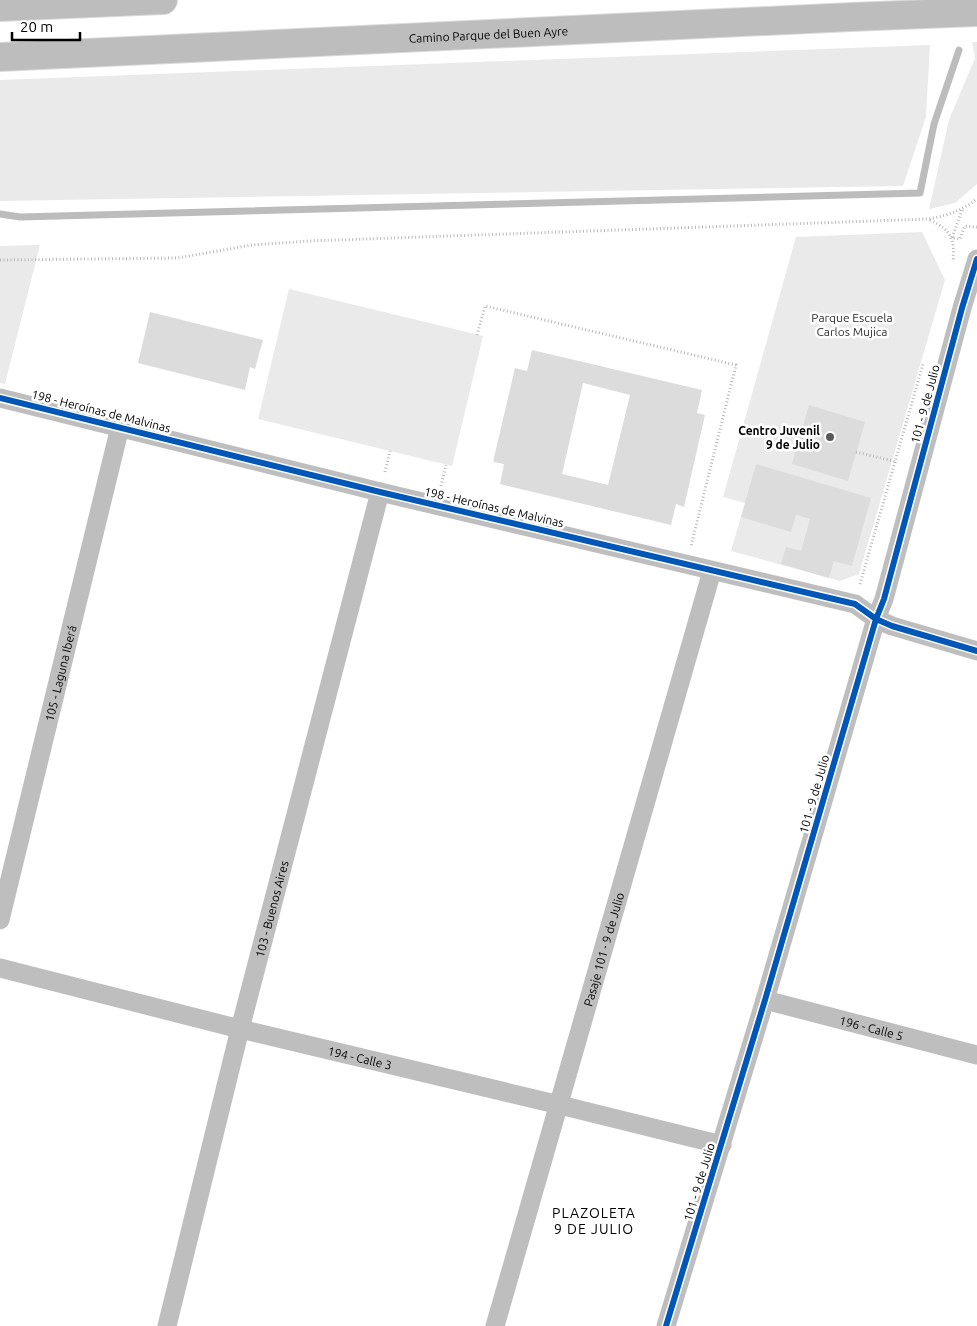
<svg xmlns="http://www.w3.org/2000/svg" width="977" height="1326" font-family="Ubuntu,sans-serif">
<rect width="100%" height="100%" fill="#fff"/>
<path fill="#eaeaea" d="M972,42H977V184L955,203L929,209L949,120L975,58Z
M930,45L926,117L903,186L0,201V80Z
M922,232L945,280L859,574L840,581L731,551L745,503L723,497L796,237Z
M40,245L5,384L0,383V246Z
M289,289L483,336L452,466L258,419Z"/>
<g fill="none" stroke-linecap="round" stroke-linejoin="round">
<path stroke="#bcbcbc" stroke-width="7" d="M0,214L20,217L920,193L934,124L959,50"/>
</g>
<path fill="#dcdcdc" fill-rule="evenodd" d="M150,312L263,340L255,369L250,367L245,390L138,363Z
M532,350L702,390L697,413L705,415L684,507L676,504L671,525L500,484L504,464L493,462L515,368L527,371ZM583,383L630,395L608,485L562,474Z
M809,405L865,422L848,481L792,464Z
M756,464L871,498L852,566L834,561L829,578L781,564L786,547L801,551L810,519L796,515L791,532L741,517Z"/>
<g fill="none" stroke-linecap="round" stroke-linejoin="round">
<defs>
<g id="motorway">
<path d="M0,7L163,0"/>
<path id="s6" d="M0,57L851,17L977,12"/>
</g>
</defs>
<use href="#motorway" stroke="#dbdbdb" stroke-width="30"/>
<path stroke="#b8b8b8" stroke-width="3" stroke-dasharray="1 2.5" stroke-linecap="butt" d="M962,210L952,238L960,239L965,226L977,227
M930,220C951,230 955,239 953,262
M0,260L177,258L252,245L309,241L929,219C951,214 959,212 977,199
M477,335L485,306L736,365L691,546
M856,452L897,462
M385,472L390,451
M441,486L446,465
M860,584L923,364"/>
<g stroke="#bebebe" stroke-width="19">
<path d="M0,398L380,492L855,604L876,619L892,626L977,651"/>
<path id="s1" d="M0,920L120,427"/>
<path id="s2" d="M0,968L240,1029L560,1105L722,1145"/>
<path id="s3" d="M765,1000L977,1055"/>
<path id="s4" d="M167,1326L240,1029L380,492"/>
<path id="s5" d="M495,1326L712,571"/>
<path d="M666,1326L765,1000L876,619L884,599L962,308L977,259"/>
</g>
<use href="#motorway" stroke="#bdbdbd" stroke-width="28"/>
<defs>
<path id="cycleway" d="M0,398L380,492L855,604L876,619L892,626L977,651
M666,1326L765,1000L876,619L884,599L962,308L977,259"/>
</defs>
<use href="#cycleway" stroke="#fff" stroke-width="9"/>
<use href="#cycleway" stroke="#0057b8" stroke-width="6"/>
</g>
<circle fill="#595959" stroke="#fff" stroke-width="2" cx="830" cy="437" r="5"/>
<g text-anchor="middle" dominant-baseline="central" stroke-width="5" stroke-linejoin="round" paint-order="stroke">
<g font-size="12" fill="#000" stroke="#fff">
<text stroke="none"><textPath href="#s6" startOffset="489">Camino Parque del Buen Ayre</textPath></text>
<text transform="translate(925 404) rotate(-75)">101 - 9 de Julio</text>
<text transform="translate(101 411) rotate(14)">198 - Heroínas de Malvinas</text>
<text transform="translate(494 507) rotate(13)">198 - Heroínas de Malvinas</text>
<text stroke="none"><textPath href="#s1" startOffset="254">105 - Laguna Iberá</textPath></text>
<text transform="translate(814 794) rotate(-74)">101 - 9 de Julio</text>
<text stroke="none"><textPath href="#s4" startOffset="430">103 - Buenos Aires</textPath></text>
<text stroke="none"><textPath href="#s5" startOffset="392">Pasaje 101 - 9 de Julio</textPath></text>
<text stroke="none"><textPath href="#s3" startOffset="110">196 - Calle 5</textPath></text>
<text stroke="none"><textPath href="#s2" startOffset="371">194 - Calle 3</textPath></text>
<text transform="translate(699 1182) rotate(-73)">101 - 9 de Julio</text>
</g>
<g font-size="12" fill="#2f2f2f" stroke="#fff">
<text x="852" y="317">Parque Escuela<tspan x="852" dy="14">Carlos Mujica</tspan></text>
</g>
<g font-size="12" font-weight="bold" fill="#000" stroke="#fff" text-anchor="end">
<text x="820" y="430">Centro Juvenil<tspan x="820" dy="14">9 de Julio</tspan></text>
</g>
<g font-size="14" letter-spacing="1" fill="#000" stroke="#fff">
<text x="594" y="1213">PLAZOLETA<tspan x="594" dy="16">9 DE JULIO</tspan></text>
</g>
</g>
<path d="M12 32v8h68v-8" fill="none" stroke="#000000" stroke-width="2.5"/>
<text x="20" y="32" font-size="15" fill="#000000" stroke="#ffffff" stroke-width="4" paint-order="stroke">20 m</text>
</svg>
